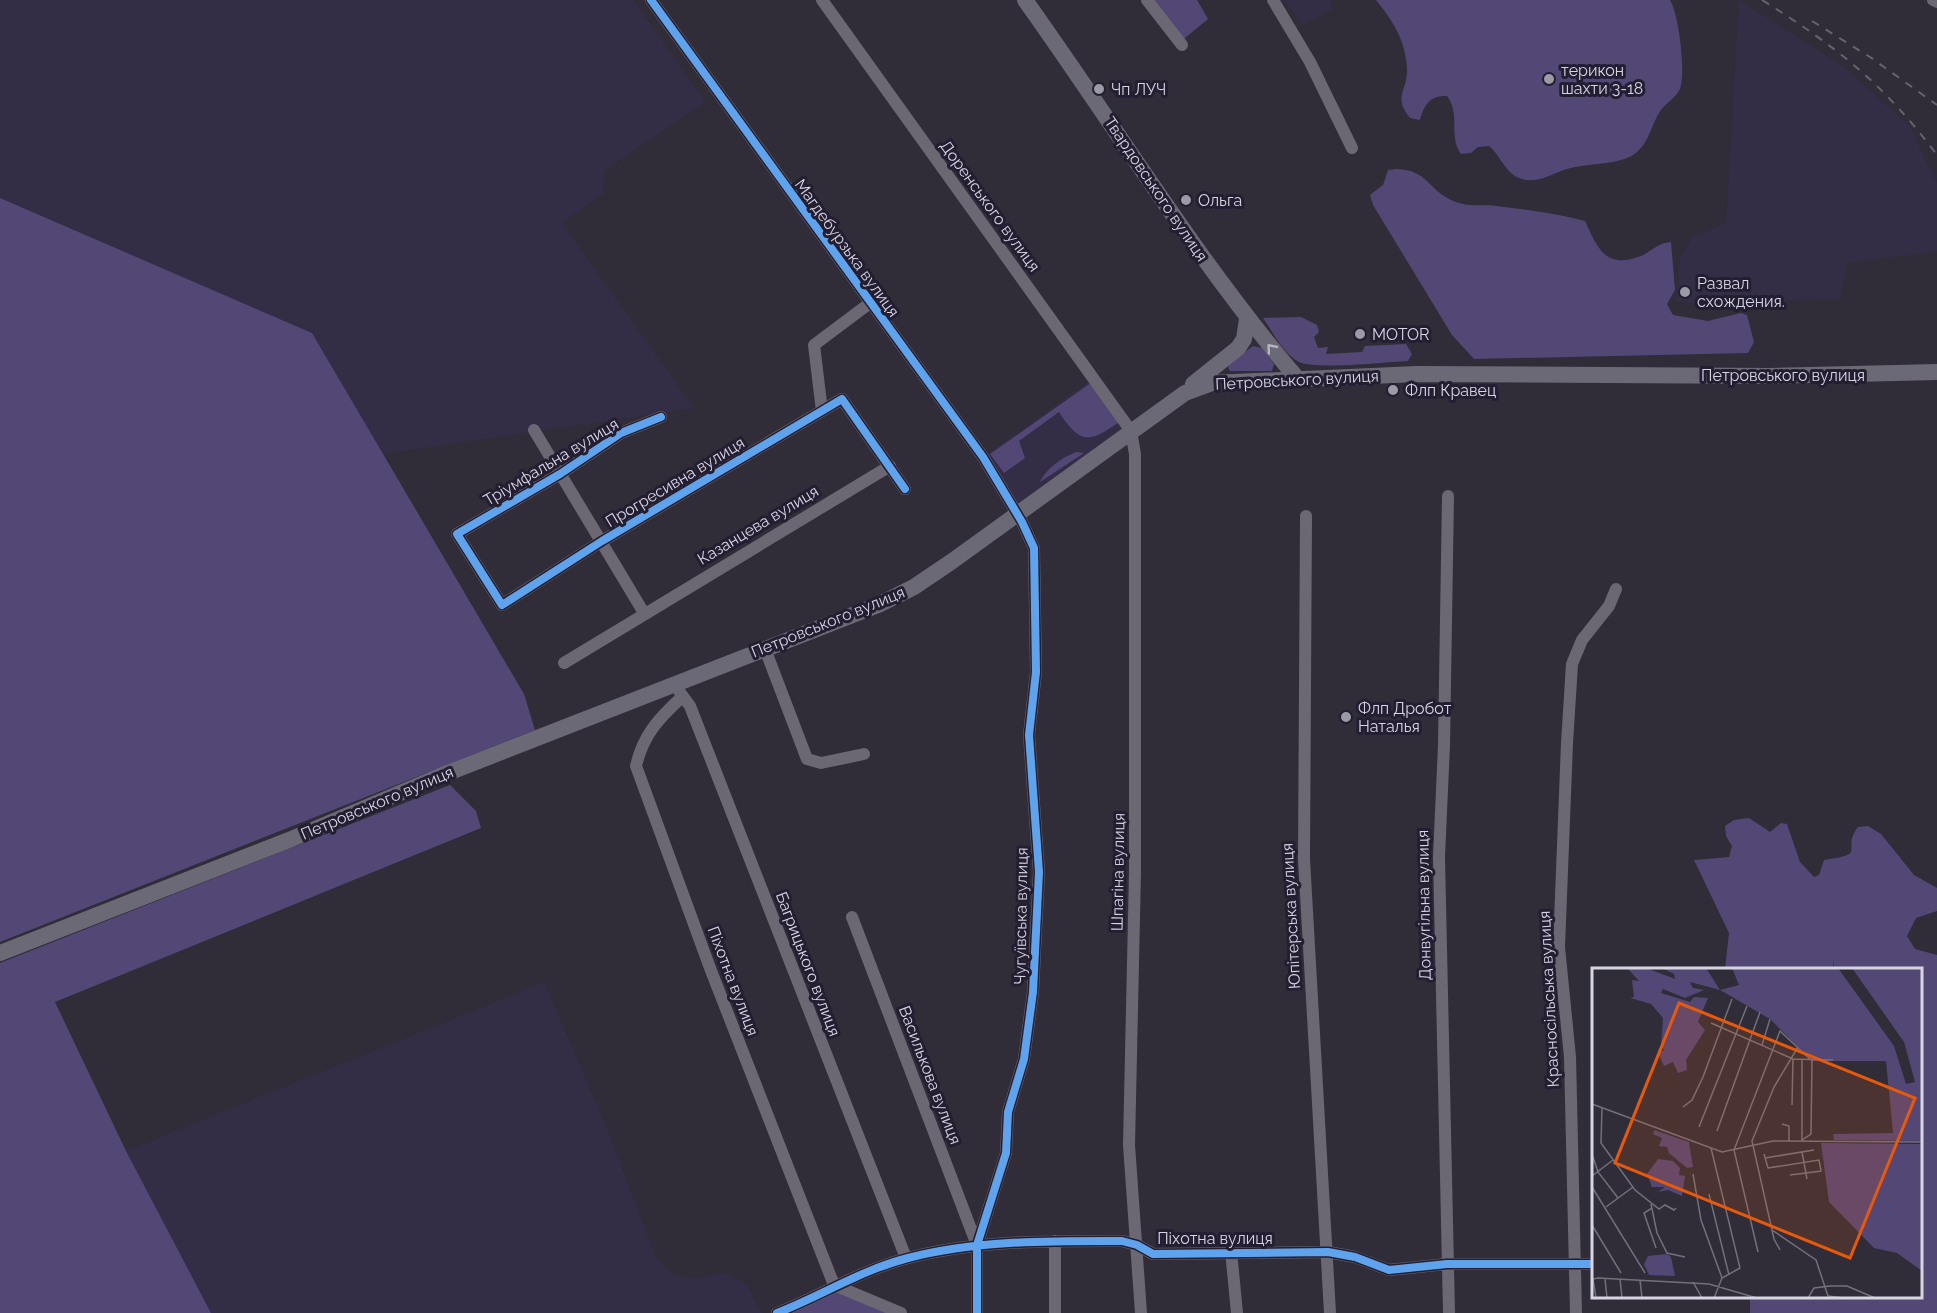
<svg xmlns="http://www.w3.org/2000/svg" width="1937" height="1313" font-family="Raleway,sans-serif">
<rect width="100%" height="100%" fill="#302d38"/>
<path fill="#332d46" d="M0,0H634L705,102L604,171L603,194L562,223L694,408L383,454L312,333L0,198Z
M1284,0H1330L1332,10L1303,25Z
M1739,0L1846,68L1910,127L1937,183V251L1847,263L1840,299L1696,304L1676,301L1680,259L1692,237L1726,223Z
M1095,377L1130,428L1014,508L983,457Z
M544,982L607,1129L656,1258L674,1275L696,1278L724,1273L745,1283L762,1313H211L126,1151Z"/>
<path fill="#534776" d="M1151,0H1197L1208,19L1179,43Z
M1376,0H1670C1679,14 1686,74 1680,89C1675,99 1664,104 1659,113C1650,128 1649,144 1633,155C1617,165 1588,163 1567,169C1550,174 1534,187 1515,176C1504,169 1499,154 1489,146L1478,147L1471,153L1461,154C1448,136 1461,114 1447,96C1430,95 1424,105 1420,120L1410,118C1392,96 1408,91 1407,69C1406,41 1393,21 1376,0Z
M1397,169C1427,170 1428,189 1451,200C1468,208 1480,204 1497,206C1526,210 1556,213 1585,221C1597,246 1604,269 1638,257C1651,253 1656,243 1671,242L1675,290L1667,304L1673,315L1708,321L1741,313L1747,315L1754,342L1748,353L1474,359L1452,335L1373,205L1370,195L1383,185L1388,170Z
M0,198L312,333L524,694L535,730L0,942Z
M1301,317L1317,325L1319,332L1314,337L1318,348L1328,347L1326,354L1362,352L1365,346L1406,344L1412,354L1408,361C1385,362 1318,370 1299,362C1283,354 1273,332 1263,318Z
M1253,346L1262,348L1274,364L1272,371H1230L1228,367L1231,362Z
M1095,380L1122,420C1090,443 1081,446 1059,412L1019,441L1025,458L1004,473L990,454Z
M1077,452L1084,453L1040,482C1046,469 1063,456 1077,452Z
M450,785L476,811L481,828L55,1002L126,1151L211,1313H0V963Z
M1749,818L1770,832L1781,823L1787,824L1800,862L1814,877L1819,875L1824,860C1870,854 1840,850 1858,827L1868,826L1881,834L1914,875L1937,888V911L1916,918L1907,936L1915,949L1937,955V1313H1750V1297L1920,1296V970L1834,969L1833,959V969H1725L1729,933L1694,860L1729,857L1732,846L1726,836L1725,826L1734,820Z
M834,1285L901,1313H777Z"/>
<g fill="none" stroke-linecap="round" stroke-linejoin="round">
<path stroke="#6b6873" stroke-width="12" d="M651,0L983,457L1022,522L1034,548L1036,672L1029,735L1039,872L1033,992L1024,1059L1008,1112L1006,1153L977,1245V1313
M822,0L1131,431L1135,454V872L1129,1145L1141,1313
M1147,0L1182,45
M1273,0L1310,62L1352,148
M1933,0L1937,2
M822,411L814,345L870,303
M661,417L621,433L560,474L457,534L502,605L602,541L842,399L905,489
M534,430L644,613
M1448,496L1444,745L1439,857L1449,1313
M1306,516L1304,859L1330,1313
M765,649L807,759L821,763L864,754
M564,663L890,466
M679,691L690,706L906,1258
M682,697C659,718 643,735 636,766L710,968L834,1285L901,1313
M852,917L977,1245
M1055,1241V1313
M1231,1251L1237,1313
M777,1313C821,1296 861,1270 908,1258C978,1240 1050,1241 1122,1241L1137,1245L1153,1254L1328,1252L1355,1257L1389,1270L1447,1264H1594
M1576,1313L1570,1057L1559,947L1567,743L1572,664L1582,640L1609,606L1616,589"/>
<path stroke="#6c6976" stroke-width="16" d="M1025,0C1115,126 1196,259 1296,377
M1193,384L1238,348L1244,339L1247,319
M0,953L289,840L440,776L878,605L914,587L951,562L1185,393L1212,383L1417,374L1770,376L1937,372"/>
<path stroke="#66636d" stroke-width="2" stroke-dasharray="8 8" stroke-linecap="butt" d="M1762,0C1837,47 1883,83 1937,155
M1812,21L1870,57L1937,105"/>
<defs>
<path id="cycleway" d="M651,0L983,457L1022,522L1034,548L1036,672L1029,735L1039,872L1033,992L1024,1059L1008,1112L1006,1153L977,1245V1313
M661,417L621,433L560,474L457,534L502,605L602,541L842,399L905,489
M777,1313C821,1296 861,1270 908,1258C978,1240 1050,1241 1122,1241L1137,1245L1153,1254L1328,1252L1355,1257L1389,1270L1447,1264H1594"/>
</defs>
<use href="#cycleway" stroke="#231e32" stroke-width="11"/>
<use href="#cycleway" stroke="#60a3ed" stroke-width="8"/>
</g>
<defs><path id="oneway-chevron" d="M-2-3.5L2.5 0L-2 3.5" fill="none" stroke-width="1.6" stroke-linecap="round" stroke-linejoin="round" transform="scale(1.5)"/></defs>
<use stroke="#b8b5c2" href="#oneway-chevron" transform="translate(1271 348) rotate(-130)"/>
<g fill="#9d9aa7" stroke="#231e32" stroke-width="2">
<circle cx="1549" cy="79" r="6"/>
<circle cx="1099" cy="89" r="6"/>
<circle cx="1186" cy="200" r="6"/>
<circle cx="1685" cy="292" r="6"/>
<circle cx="1360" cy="334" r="6"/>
<circle cx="1393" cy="390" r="6"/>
<circle cx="1346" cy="717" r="6"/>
</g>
<g text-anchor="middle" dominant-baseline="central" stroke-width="6" stroke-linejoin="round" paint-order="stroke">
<g font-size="16" fill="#d8d5e3" stroke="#231e32" text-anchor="start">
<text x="1561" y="70">терикон<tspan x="1561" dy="18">шахти 3-18</tspan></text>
<text x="1111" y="89">Чп ЛУЧ</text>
<text x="1198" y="200">Ольга</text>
<text x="1697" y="283">Развал<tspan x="1697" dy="18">схождения.</tspan></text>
<text x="1372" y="334">MOTOR</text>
<text x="1405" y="390">Флп Кравец</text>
<text x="1358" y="708">Флп Дробот<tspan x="1358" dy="18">Наталья</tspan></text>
</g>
<g font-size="16" fill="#d8d5e3" stroke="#231e32">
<text transform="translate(1156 189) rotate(56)">Твардовського вулиця</text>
<text transform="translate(990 206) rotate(54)">Доренського вулиця</text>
<text transform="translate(847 248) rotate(54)">Магдебурзька вулиця</text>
<text x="1783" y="375">Петровського вулиця</text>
<text transform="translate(1297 380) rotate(-3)">Петровського вулиця</text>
<text transform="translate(551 462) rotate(-31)">Тріумфальна вулиця</text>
<text transform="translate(675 482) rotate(-31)">Прогресивна вулиця</text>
<text transform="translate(758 525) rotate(-31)">Казанцева вулиця</text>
<text transform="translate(828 622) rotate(-22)">Петровського вулиця</text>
<text transform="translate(377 803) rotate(-23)">Петровського вулиця</text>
<text transform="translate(1118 872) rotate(-89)">Шпагіна вулиця</text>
<text transform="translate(1424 905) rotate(-91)">Донвугільна вулиця</text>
<text transform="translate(1021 916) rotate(-89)">Чугуївська вулиця</text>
<text transform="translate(1291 916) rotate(-93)">Юпітерська вулиця</text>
<text transform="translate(808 964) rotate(69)">Багрицького вулиця</text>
<text transform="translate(733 981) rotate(69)">Піхотна вулиця</text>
<text transform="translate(1549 999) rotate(-93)">Красносільська вулиця</text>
<text transform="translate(930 1075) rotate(69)">Василькова вулиця</text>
<text x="1215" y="1238">Піхотна вулиця</text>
</g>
</g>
<g transform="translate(1592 968)">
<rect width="330" height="330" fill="#302d38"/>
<path d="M35,0H54L83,11L82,6L70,0H114L128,22L147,17L140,0H246L302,78L314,116L323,114L312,74L260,0H330V173L242,172L241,166L301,165L294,93H220L178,51L128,22L98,14L101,20L112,22L93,30L71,21L69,25L98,34L102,29L116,30L106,54L113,62L94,92L95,102L86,105L81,94L72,98L66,85L72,82L69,77L71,50L59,36L38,30L42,29L40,12L47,13ZM62,162L97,174L101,199L95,200L77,185L75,179L67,178L70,170L61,166ZM229,175L330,176V303L305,285L282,280L237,234ZM66,191L81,193L88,200L87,207L93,208L90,228L76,222L66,224L73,219H60L55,206ZM75,286L79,289L83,308L57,307L52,296L56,288Z" fill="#534776"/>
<path fill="none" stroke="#73707c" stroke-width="1.5" d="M119,55L201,91L241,92M170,77L178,51M0,136L130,184L181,173L330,174M200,137L201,91M10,139L9,175L43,222L67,241L73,237L82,242L84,240M91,139L100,132L111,109L140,31M190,156L197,158V174M107,159L155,38M125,163L168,44M210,174V92M119,180L148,300L130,310L122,330M210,184L215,211M0,186L6,204L26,230M172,186L176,200L227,192L229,203L198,207M173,190L222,182M101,206L109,252L130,310M0,208L21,192M0,219L53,305M117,226L137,307M59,236L65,265L75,285L93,289M14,239L41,219M60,240L52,245L64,280M0,257L29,305M180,262L224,292L236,328L252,330M188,282L182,271L160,173L182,119L206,79M166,284L142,182L188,63L220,93L219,166L210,172M13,311L15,330M28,311L30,330M48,312L50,330M101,314L110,330M4,330L1,311L6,310L117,316L165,330M216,330L222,320L238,318H255L283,330"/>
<path fill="#e8590c" fill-opacity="0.15" stroke="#e8590c" stroke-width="3" d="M87,35L323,130L258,290L23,195Z"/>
<rect width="330" height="330" fill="none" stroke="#d8d5e3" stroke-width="3"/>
</g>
</svg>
